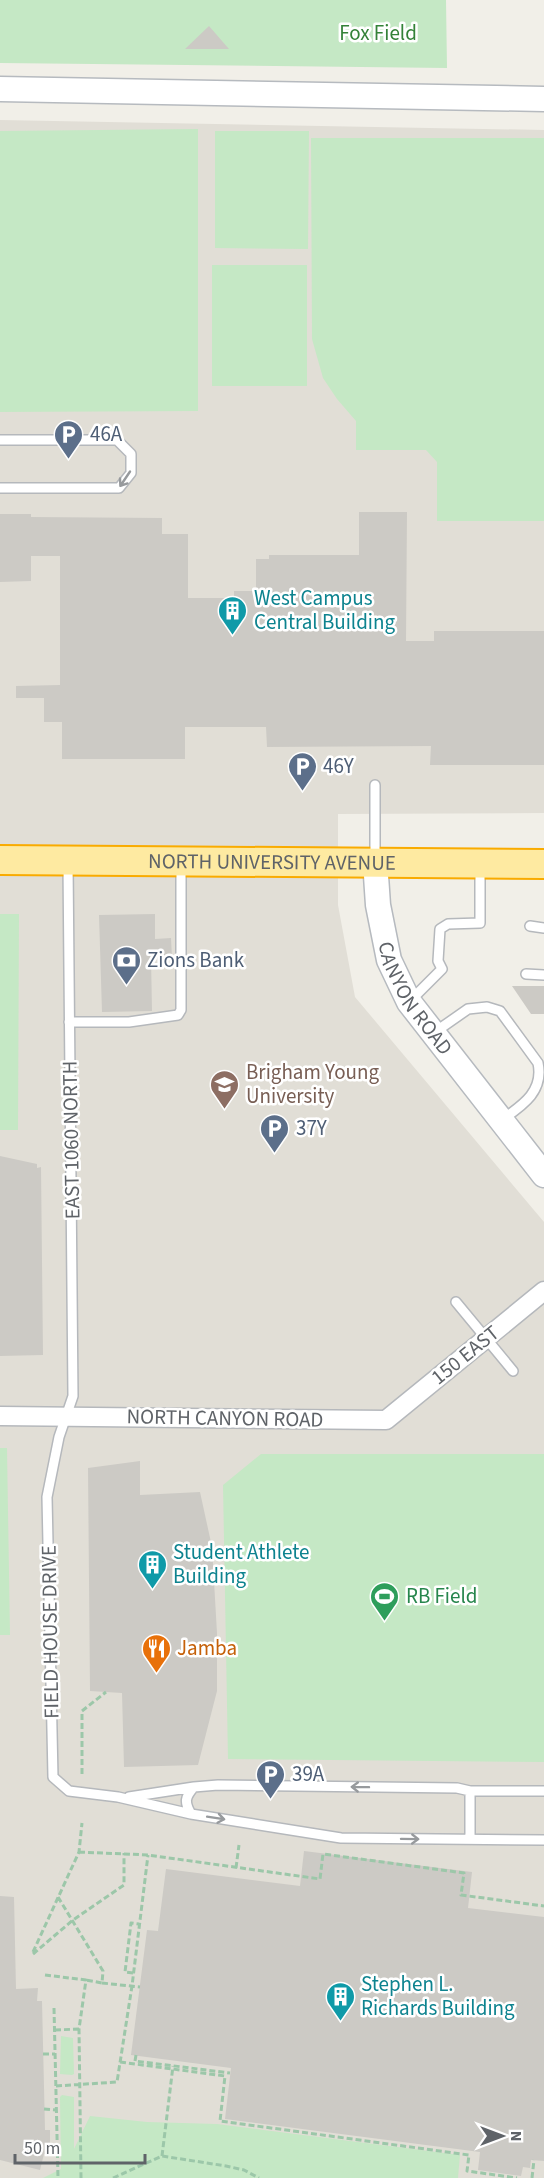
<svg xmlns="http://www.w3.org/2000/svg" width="544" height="2178" font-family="'Source Sans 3',sans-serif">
<rect width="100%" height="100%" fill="#f1efe8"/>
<path fill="#e1ded6" d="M0,120L544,130V813L338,814V905L355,997L544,1222V2178H0Z"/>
<path fill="#c5e8c5" d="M0,0H446L447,68L0,63Z
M198,129V411L0,412V131Z
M215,131H309L308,249L215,248Z
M311,138H544V521H437V462L426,450H356V421L337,399L323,378L312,339Z
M212,265H307V386H212Z
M0,914H19L18,1130H0Z
M0,1448H7L10,1635H0Z
M261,1454H544V1762L228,1759L223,1485Z
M61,2036L73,2038L74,2074L72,2075L60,2074Z
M62,2095L74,2097V2149L90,2116L147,2122L217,2124L460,2155L458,2178H43L61,2169L60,2097Z"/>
<path fill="#cccac5" d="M209,26L229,49H185Z
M359,512H407L406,641H434V631H544V765H430L431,746L267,747L266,727H185V759H62V722H44V698H16V686L60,685V556H31V581L0,582V514H31V517L162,518V534H188V598H234V591H256V559H269V555H359Z
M155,914V939L171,938L172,958H151L152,1011L102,1012L99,915Z
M512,986H544V1014H531Z
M0,1156L37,1164V1168L41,1167L43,1355L0,1356Z
M140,1461V1495L200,1492L212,1547L217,1633V1691L198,1765L124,1767L122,1693L90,1691L88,1468Z
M304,1851L472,1872L468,1908L544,1917V2161L531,2160L530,2168L523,2167L521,2176L478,2170L480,2152L225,2119L231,2068L131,2055L147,1930L158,1931L166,1869L300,1886Z
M0,1896L14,1897L16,1989L38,1988L37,2001H42L45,2130H50V2154H44L40,2170L0,2160Z"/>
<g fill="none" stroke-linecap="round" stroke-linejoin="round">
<defs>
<path id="service" d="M0,440H117L131,454V473L119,488H0
M375,785V859
M68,864L73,1396L59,1437L47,1497L53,1777L69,1791L118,1797L191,1814L341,1838L544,1840
M530,926L544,928
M526,974L544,975
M411,1000L442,969L438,961L440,929L448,924L480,923V866
M69,1022H129L178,1015L181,1010V864
M435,1032L468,1009L487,1007L500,1011L538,1063C544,1091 523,1105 503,1119
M456,1302L513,1371
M129,1797L194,1787L218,1785L457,1788L470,1791H544
M191,1814C184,1802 185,1797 194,1787
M470,1839V1791"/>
<path id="minor" d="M0,1416L386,1420L544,1291"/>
<g id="secondary">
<path d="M0,89L544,99"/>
<path id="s1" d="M375,861L378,905L389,960L409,1002L544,1175"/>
</g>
<g id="trunk">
<path id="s2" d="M0,860L544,864"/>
</g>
</defs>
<use href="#service" stroke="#b5b8bc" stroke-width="12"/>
<use href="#minor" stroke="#b5b8bc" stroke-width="21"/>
<use href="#secondary" stroke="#b6babf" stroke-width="27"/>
<use href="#trunk" stroke="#f9ab00" stroke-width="32"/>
<path stroke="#9cc7a9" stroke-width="3" stroke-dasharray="6 3" stroke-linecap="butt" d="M82,1774V1711L106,1692
M79,1852L148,1855L320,1879L323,1854L464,1873L461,1895L544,1906
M236,1868L239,1845
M58,1897L103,1971L102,1983L86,1980
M33,1952L79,1852L82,1823
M33,1954L73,1920L124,1885V1853
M133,1973L125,1972L131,1923L139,1924
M45,1975L86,1980L79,2029L81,2178
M102,1983L140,1987
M54,2008L58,2178
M55,2030L79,2029
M43,2054H55
M136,2055L135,2061L230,2073
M120,2062L225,2076L220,2121L469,2155L467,2171L517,2178
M56,2086L117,2082L132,1986L148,1855
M44,2109L56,2110
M113,2178L162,2156L226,2166L244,2170L259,2178
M532,2178L534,2160"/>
<use href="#service" stroke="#fff" stroke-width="9"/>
<use href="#minor" stroke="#fff" stroke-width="18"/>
<use href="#secondary" stroke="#fff" stroke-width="24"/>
<use href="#trunk" stroke="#feeaa1" stroke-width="28"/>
<path stroke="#9cc7a9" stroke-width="3" stroke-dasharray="6 3" stroke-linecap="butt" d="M162,2156L173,2066"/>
</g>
<defs><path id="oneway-shaft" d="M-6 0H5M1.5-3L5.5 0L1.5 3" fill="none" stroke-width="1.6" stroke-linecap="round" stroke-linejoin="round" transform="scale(1.5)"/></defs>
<g stroke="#979a9d">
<use href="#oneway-shaft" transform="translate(125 479) rotate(124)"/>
<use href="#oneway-shaft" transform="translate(360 1787) rotate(-179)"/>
<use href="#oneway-shaft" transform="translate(216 1818) rotate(9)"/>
<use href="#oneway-shaft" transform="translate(410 1839) rotate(1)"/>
</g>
<defs>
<symbol id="parking-pin" viewBox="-11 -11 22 30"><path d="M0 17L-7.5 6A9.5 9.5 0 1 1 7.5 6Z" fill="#5c6f8a" stroke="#fff"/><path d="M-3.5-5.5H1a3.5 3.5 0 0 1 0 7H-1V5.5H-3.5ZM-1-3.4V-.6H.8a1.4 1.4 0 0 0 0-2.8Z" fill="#fff"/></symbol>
<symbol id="building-pin" viewBox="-11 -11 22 30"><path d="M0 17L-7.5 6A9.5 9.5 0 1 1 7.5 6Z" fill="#0f9aa8" stroke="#fff"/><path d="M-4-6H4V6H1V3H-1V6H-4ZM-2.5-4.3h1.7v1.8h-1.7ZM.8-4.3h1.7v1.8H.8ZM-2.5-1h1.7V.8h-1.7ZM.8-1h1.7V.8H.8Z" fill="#fff"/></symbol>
<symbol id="bank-pin" viewBox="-11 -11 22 30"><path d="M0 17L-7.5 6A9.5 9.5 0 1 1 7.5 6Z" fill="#5c6f8a" stroke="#fff"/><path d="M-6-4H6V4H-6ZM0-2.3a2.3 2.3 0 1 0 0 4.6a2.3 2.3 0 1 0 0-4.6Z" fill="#fff"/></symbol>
<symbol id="university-pin" viewBox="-11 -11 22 30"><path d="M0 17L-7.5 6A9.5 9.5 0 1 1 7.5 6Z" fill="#8d6e63" stroke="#fff"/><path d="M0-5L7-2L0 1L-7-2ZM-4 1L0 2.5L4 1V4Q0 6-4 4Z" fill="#fff"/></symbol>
<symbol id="stadium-pin" viewBox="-11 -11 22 30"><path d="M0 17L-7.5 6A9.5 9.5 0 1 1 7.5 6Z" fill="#2e9e5b" stroke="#fff"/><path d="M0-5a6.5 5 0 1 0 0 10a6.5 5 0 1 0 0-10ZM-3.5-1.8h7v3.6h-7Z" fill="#fff"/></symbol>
<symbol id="restaurant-pin" viewBox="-11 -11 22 30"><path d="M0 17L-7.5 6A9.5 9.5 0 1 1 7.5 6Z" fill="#e8710a" stroke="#fff"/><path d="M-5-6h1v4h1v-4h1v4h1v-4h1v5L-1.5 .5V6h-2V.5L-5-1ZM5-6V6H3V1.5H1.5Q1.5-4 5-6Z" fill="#fff"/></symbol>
</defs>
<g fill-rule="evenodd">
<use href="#parking-pin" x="52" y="418" width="33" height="45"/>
<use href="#building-pin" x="216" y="594" width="33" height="45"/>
<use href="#parking-pin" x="286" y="750" width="33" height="45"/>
<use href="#bank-pin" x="110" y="944" width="33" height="45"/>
<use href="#university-pin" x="208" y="1068" width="33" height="45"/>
<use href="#parking-pin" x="258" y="1112" width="33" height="45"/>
<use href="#building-pin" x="136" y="1548" width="33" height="45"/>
<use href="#stadium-pin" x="368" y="1580" width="33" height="45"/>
<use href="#restaurant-pin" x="140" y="1632" width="33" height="45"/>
<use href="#parking-pin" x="254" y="1758" width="33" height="45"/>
<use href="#building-pin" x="324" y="1980" width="33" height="45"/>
</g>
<g text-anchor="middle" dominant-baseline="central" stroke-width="5" stroke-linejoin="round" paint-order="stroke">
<g font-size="21" fill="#348238" stroke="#fff">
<text x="378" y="33">Fox Field</text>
</g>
<g font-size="21" fill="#4e5e75" stroke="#fff" text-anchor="start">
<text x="90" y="434">46A</text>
<text x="323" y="766">46Y</text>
<text x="147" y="960">Zions Bank</text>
<text x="296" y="1128">37Y</text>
<text x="292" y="1774">39A</text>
</g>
<g font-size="21" fill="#0d838f" stroke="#fff" text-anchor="start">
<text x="254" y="598">West Campus<tspan x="254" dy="24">Central Building</tspan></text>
<text x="173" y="1552">Student Athlete<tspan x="173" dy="24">Building</tspan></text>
<text x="361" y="1984">Stephen L.<tspan x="361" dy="24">Richards Building</tspan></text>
</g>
<g font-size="21" fill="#5f6368" stroke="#fff">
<text stroke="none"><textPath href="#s2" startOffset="272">NORTH UNIVERSITY AVENUE</textPath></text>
<text stroke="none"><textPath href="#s1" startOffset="146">CANYON ROAD</textPath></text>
<text transform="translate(71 1140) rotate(-91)">EAST 1060 NORTH</text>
<text transform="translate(465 1355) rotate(-39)">150 EAST</text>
<text transform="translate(225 1418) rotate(1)">NORTH CANYON ROAD</text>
<text transform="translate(50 1632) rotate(-91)">FIELD HOUSE DRIVE</text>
</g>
<g font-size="21" fill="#785e54" stroke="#fff" text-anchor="start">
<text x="246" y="1072">Brigham Young<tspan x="246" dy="24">University</tspan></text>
</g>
<g font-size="21" fill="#27864d" stroke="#fff" text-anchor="start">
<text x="406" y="1596">RB Field</text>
</g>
<g font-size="21" fill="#c56008" stroke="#fff" text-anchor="start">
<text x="177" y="1648">Jamba</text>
</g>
</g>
<g transform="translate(502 2136) rotate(90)" stroke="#ffffff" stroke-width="4.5" paint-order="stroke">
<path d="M0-4.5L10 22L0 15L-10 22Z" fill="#5f6368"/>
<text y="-9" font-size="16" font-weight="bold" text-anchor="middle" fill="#5f6368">N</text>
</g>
<path d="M15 2154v9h130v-9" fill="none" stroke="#5f6368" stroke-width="3"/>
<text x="24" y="2154" font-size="18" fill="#5f6368" stroke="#ffffff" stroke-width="4.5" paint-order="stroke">50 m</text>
</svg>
